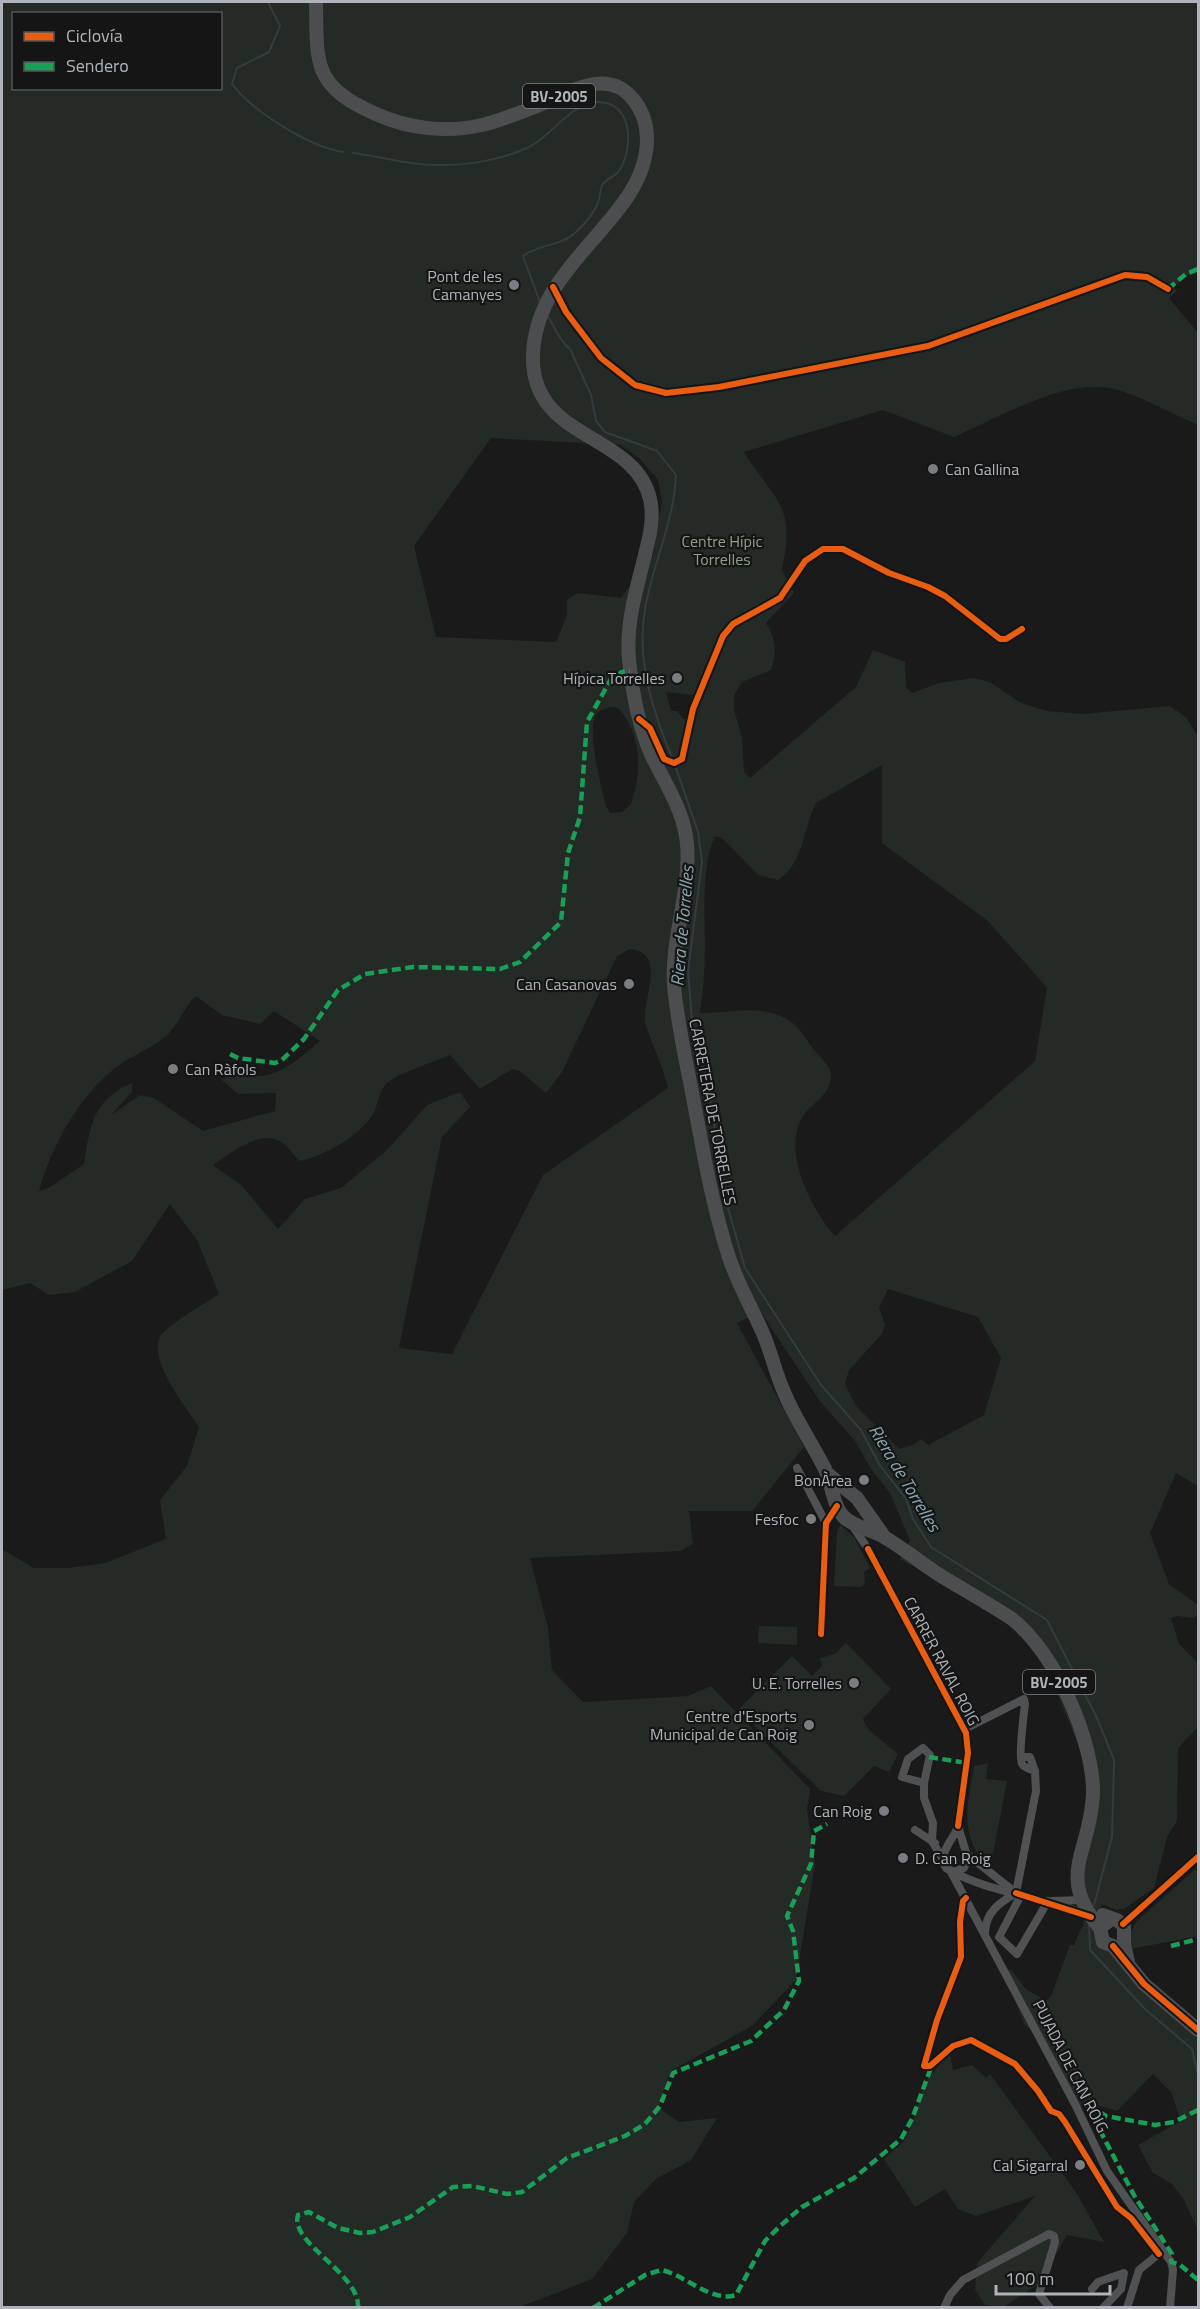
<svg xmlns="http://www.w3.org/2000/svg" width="1200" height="2309" font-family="'Titillium Web',sans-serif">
<rect width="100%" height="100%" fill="#1a1a1b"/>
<path fill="#242a25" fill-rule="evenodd" d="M2,2H1198V272L1188,275L1173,287L1177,291L1169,298L1198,333V425C1170,413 1144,397 1114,389C1066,377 998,418 954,437L883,410L744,452C776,503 796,504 782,570L794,593L766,623C776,637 777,654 771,670L742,682L734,695V710L742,737L744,772L750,778L856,687L873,650L905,662L906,687L912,693L939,683L974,678L990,682L1021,703L1047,711L1083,714L1170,706L1186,717L1198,737V1486L1176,1473L1150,1533L1169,1584L1198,1605V1614L1194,1618L1177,1616L1171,1618L1179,1644L1198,1663V1727L1178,1748L1177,1821L1167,1837L1154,1888L1124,1909L1116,1910L1102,1904L1093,1928L1094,1936L1136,1983L1195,2035L1198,2044V2230L1183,2198L1172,2184L1153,2173L1138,2145L1181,2121L1171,2092L1153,2074L1117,2111L1090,2103L1077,2111L1034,2033L1025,2025L1002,1970H1011L1026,1989L1046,2001L1051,1996L1070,1945H1074L1084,1922L1071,1885L1086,1803V1776L1081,1752L1043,1658L1002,1618L900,1559L910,1540L890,1493L871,1469L855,1441L819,1400L762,1314L758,1313L737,1323L804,1447L752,1511H689L693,1544L681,1551L530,1558L548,1628L552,1670L583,1702L688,1696L711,1686L810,1789L807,1809L815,1864L796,1980L752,2026L671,2071L658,2107L679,2122L717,2118L691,2160L656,2179L634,2202L627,2233L592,2279L520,2307L2,2308V1549L34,1568H69L105,1563L166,1539L160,1500L187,1466L199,1427C186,1407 146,1358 161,1335C168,1325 207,1302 219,1294L197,1240L170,1204L132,1261L75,1292L49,1295L30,1283L2,1290ZM14,14H220V88H14ZM491,438L621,445L640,459L658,480L662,502L653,555L621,598L577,593L567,600V615L556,642L436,637L414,546ZM666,692L693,695L685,720L677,711H671ZM611,707L618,708C642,734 642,772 631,804L622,812L610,813L606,806C601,788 588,733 595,717C598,710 604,709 611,707ZM882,765V843L988,921L1047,988L1035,1061L835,1236C812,1210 782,1153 802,1118C809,1105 825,1099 830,1083C835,1070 824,1061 816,1052C809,1044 804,1034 797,1027C772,1001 731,1013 700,1013C703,991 705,969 705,947C705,914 701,867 715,836L722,838L758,875L778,880C805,862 802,830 816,803ZM630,949C670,954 639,1003 646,1026C653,1047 663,1066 668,1088L543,1175L452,1354L399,1348L442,1137L470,1107L460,1092L427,1105L388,1149L341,1188L305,1199L278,1229L241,1185L213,1165C231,1153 262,1127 283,1143C289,1147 294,1156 300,1161C324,1156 360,1136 373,1114C378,1105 379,1092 386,1084C397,1073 435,1062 450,1055L480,1089L512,1069L520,1071L546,1093L562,1072L617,956ZM196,996L222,1015L260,1024L274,1011L320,1041C305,1053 288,1070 268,1075C249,1080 243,1066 222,1080L238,1094L276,1093L275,1111L203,1131L154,1098L140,1095L111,1115L132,1092V1083C93,1099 90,1126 84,1164L50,1187L39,1191C52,1145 78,1098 115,1068C131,1055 155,1048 169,1033C180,1022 184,1007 196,996ZM888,1289L978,1317L1001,1358L984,1415L928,1445L921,1439L913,1445L899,1449L856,1406L845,1384L849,1370L882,1334L885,1325L879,1307Z
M840,1525L854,1537L870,1568L864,1572L865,1583L861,1587L834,1586L837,1532Z
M759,1626L797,1627V1645L758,1643Z
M846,1643L891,1689L863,1719L869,1730L898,1754L889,1772L874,1766L844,1796L821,1791L738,1710L792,1656L812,1676L822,1666L820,1658L835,1654Z
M988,1763L986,1779L1007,1781L990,1869C958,1836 967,1807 974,1766Z
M1194,1870H1198V1936L1131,1949L1130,1934L1136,1922Z
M950,2052L953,2070L972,2065L986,2078L990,2074L1076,2192L1104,2242L1067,2235L1040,2283L1004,2307L985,2305L975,2289L977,2263L1035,2196L976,2216L958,2209L945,2189L915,2207L884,2159L903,2142L911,2127L925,2082Z"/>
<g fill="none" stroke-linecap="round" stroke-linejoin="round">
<path stroke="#333c3f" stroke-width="2" d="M268,2L280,26L269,52L237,68L232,84C252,111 311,148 344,152
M353,153C379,156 407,165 434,165C465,166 504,160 531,146C553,134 572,102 599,102C634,103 633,150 619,171C615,177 606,178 602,185C600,191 600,197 598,203C593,214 585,224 576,232C562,246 539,244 523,256L541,305
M547,315C554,326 560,342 570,349L591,395L596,421L605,432L657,451L676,475C674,522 653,563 645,609C636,661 653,712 673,760
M675,765L698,832L702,862L688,971L694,1045L708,1081L725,1197L745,1268L821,1385L861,1430L879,1464L906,1499L913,1519L931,1547L1047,1620L1097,1718L1114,1760L1112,1837L1094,1905
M1089,1924L1090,1950L1145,2009L1192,2049L1198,2075"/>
<path stroke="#505153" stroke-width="8" d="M553,287L566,312L601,358L635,385L666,393L719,387L928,346L1125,275L1147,277L1168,289
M640,720L650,728L664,759L674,763L682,759L693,709L723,636L733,624L780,598L805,561L823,549H843L889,573L928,587L945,596L1000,639H1006L1022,629
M797,1468L826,1523
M852,1525L868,1549L966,1733L968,1753L958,1826L968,1859L964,1868L953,1872
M821,1634L826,1523L837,1506
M965,1729L1024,1699L1025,1704C1024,1713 1018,1758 1022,1764C1024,1768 1031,1769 1035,1771L1030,1757H1021
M924,1783L902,1777L908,1759L923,1748L930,1755L924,1783V1798L933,1823L932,1841L942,1858
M958,1827C953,1840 937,1854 946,1868C991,1895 1044,1895 1090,1917
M915,1830L935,1843
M968,1855L1016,1893
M950,1870L1075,2104L1107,2171L1171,2262L1173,2270L1170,2308
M1016,1893L1036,1791L1035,1771
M1021,1895L999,1937L1017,1954L1048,1901
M966,1898L963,1901L960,1922L961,1957L937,2020L924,2066H930L953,2046L971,2040L1015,2064L1038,2091L1051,2111L1059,2114L1065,2122L1117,2207L1131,2218L1159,2254
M1052,1901L1082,1900
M1123,1924L1198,1857
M985,1932C986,1912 999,1903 1016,1893
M1092,2289L1098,2282L1124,2273L1121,2289L1103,2308
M944,2308L950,2295L963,2280L1049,2234L1054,2236L1055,2242L1039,2294L1050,2308
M1127,2308L1139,2270L1161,2252"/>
<path stroke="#4c4d4f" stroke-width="14" d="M316,2C317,63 312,86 376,114C409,129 447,133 482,125C503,120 524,111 544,103C572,91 608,68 633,99C642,110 647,125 647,139C647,220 536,260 533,355C530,441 635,432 650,499C655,521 648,542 643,563C635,594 626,626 629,659C632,691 638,724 651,754C665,784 684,810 687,844C691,892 671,937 674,985C677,1021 685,1056 692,1092C702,1145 711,1199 727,1251C735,1279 750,1304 762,1331C771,1351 775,1372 784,1392C795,1419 812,1443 825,1469C832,1483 833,1508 845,1518C855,1527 872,1530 884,1537C903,1548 920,1562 938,1574C962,1589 988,1603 1012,1619C1055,1652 1094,1741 1093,1794C1091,1852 1055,1875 1100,1928
M829,1475L857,1498L883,1535
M1103,1915L1117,1920L1124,1926V1944L1128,1962
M1111,1919L1100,1928L1103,1942L1113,1946L1144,1984L1198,2030"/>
<path stroke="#1a9f57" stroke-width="4.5" stroke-dasharray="9 4.5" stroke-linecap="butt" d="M1168,289L1186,274L1198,269
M230,1054L238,1058L275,1063L282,1060L304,1039L338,990L365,974L413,967L500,969L520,962L561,922L568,853L580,817L587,722L611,679L622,672L630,671
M929,1757L967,1763
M1171,1946L1198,1939
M1198,2110L1174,2122L1155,2125L1106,2116L1086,2104L1135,2197L1172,2254L1171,2262L1179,2264L1198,2280
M358,2308C361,2274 289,2243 298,2215L309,2212L338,2228L360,2233L373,2232L410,2217L453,2187L472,2186L507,2194L522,2192L567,2158L625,2136L645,2124L660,2106L673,2073L751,2041L784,2010L799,1981L793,1931L787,1916L811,1864L814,1831L827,1824
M593,2308L645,2275L661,2270C684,2274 711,2303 736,2295L765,2241L779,2227L802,2207L854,2178L901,2139L912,2119L932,2065"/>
<defs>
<path id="cycleway" d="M553,287L566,312L601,358L635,385L666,393L719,387L928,346L1125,275L1147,277L1168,289
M639,719L650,728L664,759L674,763L682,759L693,709L723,636L733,624L780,598L805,561L823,549H843L889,573L928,587L945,596L1000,639H1006L1022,629
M868,1549L966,1733L968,1753L958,1826
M821,1634L826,1523L837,1506
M1016,1893L1091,1917
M966,1898L963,1901L960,1922L961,1957L937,2020L924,2066H930L953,2046L971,2040L1015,2064L1038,2091L1051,2111L1059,2114L1065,2122L1117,2207L1131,2218L1159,2254
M1123,1924L1198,1857
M1113,1946L1144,1984L1198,2030"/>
</defs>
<use href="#cycleway" stroke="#151516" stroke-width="10"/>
<use href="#cycleway" stroke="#e95d12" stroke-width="6"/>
</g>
<g fill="#7a7e82" stroke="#151516" stroke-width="2">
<circle cx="514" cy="285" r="6"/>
<circle cx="933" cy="469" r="6"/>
<circle cx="677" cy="678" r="6"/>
<circle cx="629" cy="984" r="6"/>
<circle cx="173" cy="1069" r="6"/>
<circle cx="864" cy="1480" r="6"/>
<circle cx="811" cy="1519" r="6"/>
<circle cx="854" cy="1683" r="6"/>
<circle cx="809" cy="1725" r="6"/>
<circle cx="884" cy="1811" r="6"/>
<circle cx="903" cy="1858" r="6"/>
<circle cx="1080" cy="2165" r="6"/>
</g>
<g text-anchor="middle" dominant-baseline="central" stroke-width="4.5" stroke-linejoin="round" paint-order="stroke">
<g fill="#151516" stroke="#808488" stroke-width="1.5">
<rect x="523" y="84" width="72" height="24" rx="4.5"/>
<rect x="1023" y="1670" width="72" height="24" rx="4.5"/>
</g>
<g font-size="15" font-weight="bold" fill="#aeb4b9">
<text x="559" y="96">BV-2005</text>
<text x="1059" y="1682">BV-2005</text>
</g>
<g font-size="16" fill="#aeb4b9" stroke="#151516" text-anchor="end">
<text x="502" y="276">Pont de les<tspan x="502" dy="18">Camanyes</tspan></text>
<text x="945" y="469" text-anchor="start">Can Gallina</text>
<text x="665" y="678">Hípica Torrelles</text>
<text x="617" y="984">Can Casanovas</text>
<text x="185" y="1069" text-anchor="start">Can Ràfols</text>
<text x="852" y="1480">BonÀrea</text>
<text x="799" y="1519">Fesfoc</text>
<text x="842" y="1683">U. E. Torrelles</text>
<text x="797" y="1716">Centre d'Esports<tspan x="797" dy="18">Municipal de Can Roig</tspan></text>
<text x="872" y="1811">Can Roig</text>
<text x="915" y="1858" text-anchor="start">D. Can Roig</text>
<text x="1068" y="2165">Cal Sigarral</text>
</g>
<g font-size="16" fill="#8ba287" stroke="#151516">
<text x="722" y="541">Centre Hípic<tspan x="722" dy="18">Torrelles</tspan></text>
</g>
<g font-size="16" fill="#aeb4b9" stroke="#151516">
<text transform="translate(713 1112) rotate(79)">CARRETERA DE TORRELLES</text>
<text transform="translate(942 1661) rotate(62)">CARRER RAVAL ROIG</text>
<text transform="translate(1071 2066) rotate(63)">PUJADA DE CAN ROIG</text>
</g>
<g font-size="18" font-style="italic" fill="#89a6af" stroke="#151516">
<text transform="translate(682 926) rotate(-85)">Riera de Torrelles</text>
<text transform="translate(905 1478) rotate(59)">Riera de Torrelles</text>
</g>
</g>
<rect width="1200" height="2309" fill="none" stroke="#aeb4b9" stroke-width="6"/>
<rect x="12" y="12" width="210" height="78" fill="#151516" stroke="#525557" stroke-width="1.5"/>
<rect x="24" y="32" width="30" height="9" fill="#e95d12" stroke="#525557" stroke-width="1.5"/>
<text x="66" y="42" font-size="18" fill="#aeb4b9">Ciclovía</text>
<rect x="24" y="62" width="30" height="9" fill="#1a9f57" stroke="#525557" stroke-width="1.5"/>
<text x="66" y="72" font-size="18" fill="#aeb4b9">Sendero</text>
<path d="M996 2285v9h114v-9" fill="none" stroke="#aeb4b9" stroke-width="3"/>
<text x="1005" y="2285" font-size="18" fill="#aeb4b9" stroke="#151516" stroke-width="4.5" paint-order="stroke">100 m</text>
</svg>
